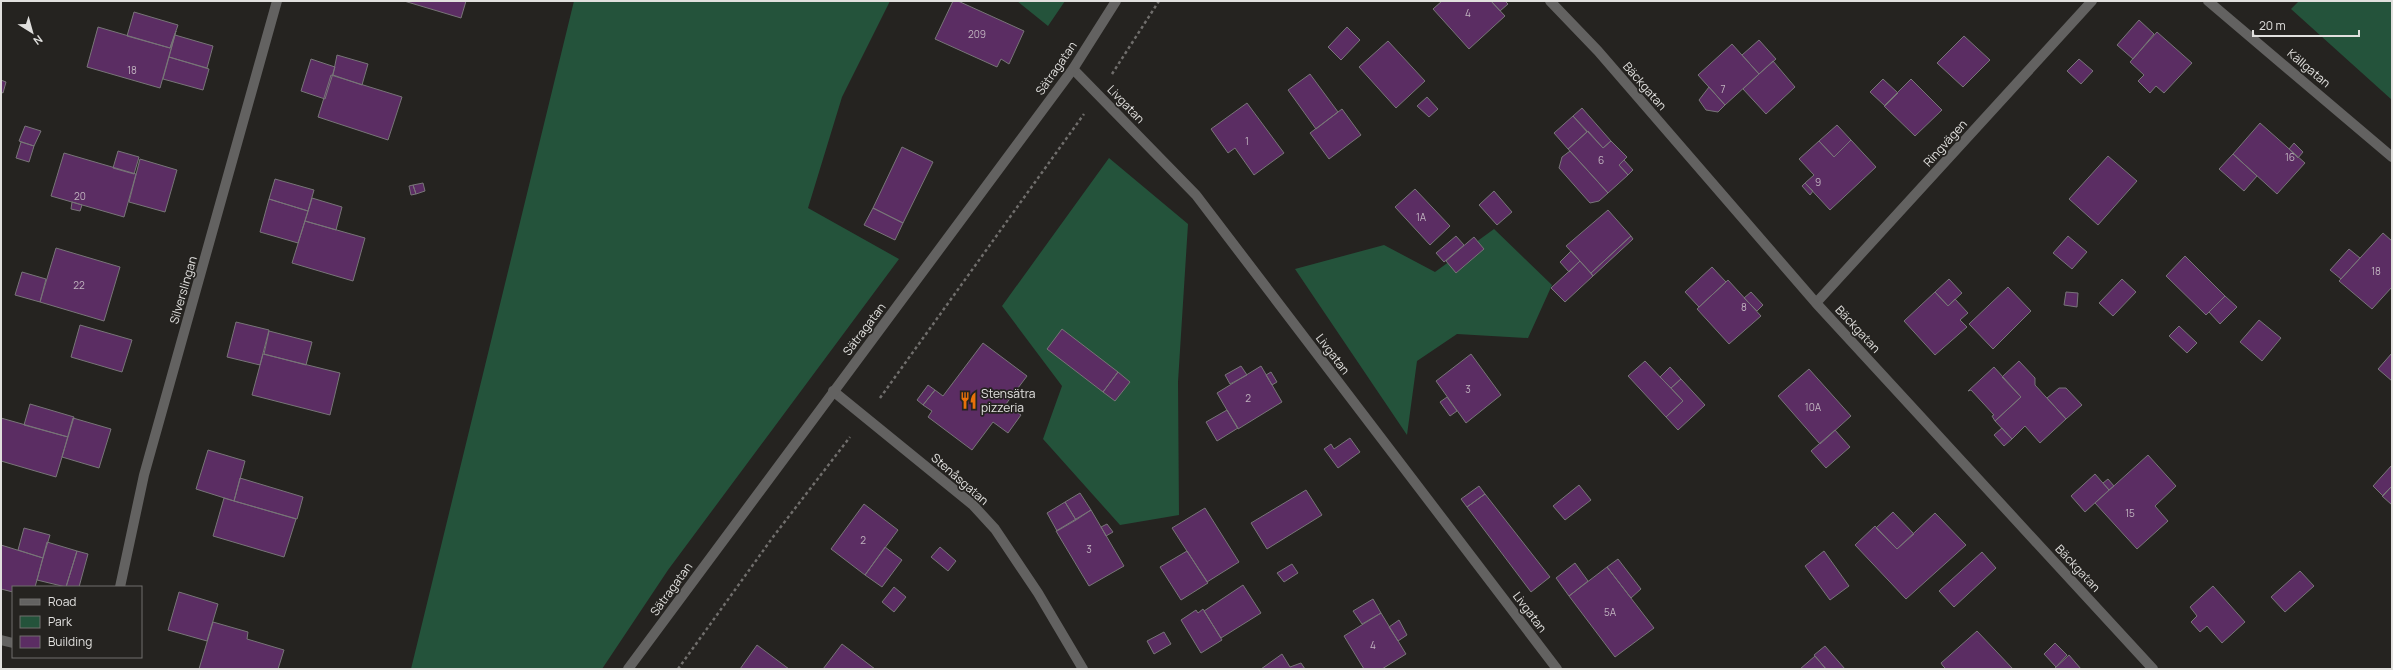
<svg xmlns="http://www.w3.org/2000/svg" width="2393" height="670" font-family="Manrope,sans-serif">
<rect width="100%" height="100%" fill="#252320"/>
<path fill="#24533b" d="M574,1H890L842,97L808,208L899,259L668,570L602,669H411Z
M1017,1H1065L1048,26Z
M2299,1H2392V100L2291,9Z
M1109,158L1188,224L1178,382L1179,515L1120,525L1043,439L1062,386L1002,306Z
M1494,229L1552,285L1528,338L1457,334L1417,361L1407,435L1295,269L1384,245L1435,272Z"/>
<path fill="#5b2d63" stroke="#787578" d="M404,1H466L461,18Z
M953,1H958L1024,31L1009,64L1001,59L997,67L935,39Z
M1442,1H1491L1505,16L1469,49L1433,9Z
M1491,1H1505L1508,4L1500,11Z
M134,12L178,25L170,48L127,36Z
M2139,20L2154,34L2133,59L2117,45Z
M98,27L170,48L176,31L160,88L87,67Z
M1347,27L1360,40L1341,60L1328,47Z
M2157,32L2192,63L2164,93L2156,86L2150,93L2138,81L2144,75L2130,62Z
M175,35L213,46L207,68L169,57Z
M1964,36L1990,60L1963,87L1937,63Z
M1759,40L1776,59L1759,74L1742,55Z
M1388,41L1425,81L1396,108L1359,67Z
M1732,44L1759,74L1725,105L1698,75Z
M337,55L368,64L362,85L333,75Z
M169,57L209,69L203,90L163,79Z
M311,59L335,67L325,99L301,91Z
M2079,59L2093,71L2081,84L2067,71Z
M1773,61L1795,87L1766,114L1743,89Z
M1310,74L1338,112L1316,129L1288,90Z
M331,75L402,97L388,140L318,117Z
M1883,79L1898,93L1885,106L1870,92Z
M1911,79L1942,110L1915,136L1884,106Z
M1,80L6,82L3,93L1,92Z
M1709,87L1725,105L1718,112L1706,110L1699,100Z
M1427,97L1438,109L1429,117L1417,106Z
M1247,103L1284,153L1254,175L1235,148L1228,153L1211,129Z
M1582,108L1611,141L1603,148L1573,116Z
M1342,109L1361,135L1329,159L1310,133Z
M1573,116L1587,132L1568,149L1554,133Z
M2260,123L2305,163L2277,194L2233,154Z
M1837,125L1851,140L1834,157L1819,141Z
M25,126L41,131L34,146L19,141Z
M1588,131L1603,148L1611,141L1627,157L1619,165L1628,175L1608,193L1568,149Z
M1851,140L1876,167L1830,210L1805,183L1814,175L1799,159L1819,141L1834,157Z
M21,142L34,146L29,162L16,158Z
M2294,143L2303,152L2298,158L2289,149Z
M902,147L933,162L903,223L873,208Z
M118,151L139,157L134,174L113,168Z
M1570,151L1608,193L1599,201L1590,203L1559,168L1562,157Z
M64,153L136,174L124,217L51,196Z
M2233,154L2257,176L2244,191L2219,169Z
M2108,156L2137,181L2098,225L2069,199Z
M140,159L177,170L165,212L129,202Z
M1624,160L1633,170L1628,175L1619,165Z
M275,179L314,190L308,211L269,199Z
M423,183L425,191L416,194L413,185Z
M1805,183L1813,191L1810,195L1802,186Z
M413,185L416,194L411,195L409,186Z
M1415,189L1450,226L1430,245L1395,207Z
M1494,191L1512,212L1497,225L1479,205Z
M312,198L342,207L336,230L305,221Z
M269,199L308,211L298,243L260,232Z
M72,202L82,205L80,211L71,209Z
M873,208L903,223L895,240L864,225Z
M1608,210L1631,236L1591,273L1566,246Z
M305,221L365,238L353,281L292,263Z
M2383,233L2392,241V287L2372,309L2339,281Z
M1456,236L1464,245L1444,262L1436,253Z
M1631,236L1633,239L1593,276L1591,273Z
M2068,236L2087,252L2072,269L2053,253Z
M1474,237L1484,249L1456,273L1446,261Z
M56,248L120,267L104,321L40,302Z
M2349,249L2360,258L2341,279L2330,270Z
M1571,251L1580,261L1569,272L1560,262Z
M2185,256L2225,296L2206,315L2166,276Z
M1580,261L1593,276L1565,302L1551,288Z
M1712,267L1726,282L1699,307L1685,292Z
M22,272L46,279L40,302L15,295Z
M1949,279L1962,293L1948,306L1935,292Z
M2122,279L2136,292L2113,316L2099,303Z
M1728,280L1761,316L1729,344L1697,309Z
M2008,287L2031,311L1993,349L1969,324Z
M1751,292L1763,305L1757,311L1744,298Z
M1935,292L1948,306L1955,299L1968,313L1960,320L1967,327L1935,355L1904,321Z
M2066,292L2078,293L2077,307L2064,305Z
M2225,296L2237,307L2220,324L2209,312Z
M2259,320L2281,338L2262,361L2240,342Z
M236,322L269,330L260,365L227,357Z
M80,325L132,340L122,372L71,357Z
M2179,326L2197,343L2187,353L2169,336Z
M1062,329L1118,372L1103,392L1047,349Z
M269,331L312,342L306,365L264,354Z
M983,343L1027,376L1006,404L1021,415L1008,433L993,422L972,450L928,417L932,411L923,405L935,390L943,396Z
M2392,353V381L2378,369Z
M263,354L340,373L330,415L252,395Z
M1471,354L1501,395L1466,423L1436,381Z
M1645,361L1683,401L1666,417L1628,376Z
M2019,361L2035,378V385L2066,419L2040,443L2025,426L2012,439L1995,421L2021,397L2002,377Z
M1241,366L1247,375L1230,384L1225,375Z
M1261,366L1282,402L1238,429L1217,393Z
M1670,367L1681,379L1671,388L1660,377Z
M1994,367L2021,397L1995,421L1992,416L1994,415L1971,390L1968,391Z
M1809,369L1851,416L1820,444L1778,396Z
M1118,372L1130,382L1115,401L1103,392Z
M1271,372L1277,382L1272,385L1266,375Z
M1681,379L1705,405L1678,430L1666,417L1683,401L1671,388Z
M928,385L935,390L923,405L917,400Z
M2059,388H2066L2082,405L2066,419L2047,398Z
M1447,397L1457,411L1450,416L1440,402Z
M30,404L74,417L68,437L24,425Z
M1227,410L1238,428L1217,441L1206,422Z
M1,418L68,437L56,477L1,461Z
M73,418L111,429L99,468L62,457Z
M2002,428L2012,439L2004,446L1994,435Z
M1835,430L1850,447L1826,468L1811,451Z
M1350,438L1360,452L1338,468L1324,449L1331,444L1334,449Z
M208,450L245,461L234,501L196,489Z
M2148,455L2176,486L2155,506L2168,521L2137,549L2095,503Z
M2392,465V486L2383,496L2373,486Z
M2095,474L2109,490L2085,512L2071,496Z
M240,478L303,497L297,519L234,501Z
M2108,479L2114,486L2109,490L2103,483Z
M1579,485L1591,500L1565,520L1553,506Z
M1479,486L1485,494L1467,507L1461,499Z
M2392,486V505L2382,496Z
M1306,490L1322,515L1267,549L1251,523Z
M1080,493L1091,510L1076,520L1065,502Z
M1485,494L1550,577L1531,592L1467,507Z
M224,498L296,519L284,557L213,536Z
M1065,502L1076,520L1057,531L1047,513Z
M864,504L898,530L865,575L831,549Z
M1205,508L1239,562L1207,582L1172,528Z
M1091,510L1124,566L1089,586L1056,531Z
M1893,512L1914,534L1897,549L1876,528Z
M1935,513L1966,545L1906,599L1855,545L1875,526L1897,549Z
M1107,524L1113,532L1106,536L1101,527Z
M24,528L50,535L43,558L18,550Z
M47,542L77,551L66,587L37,580Z
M1,545L43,558L35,587H13V592L1,589Z
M885,547L902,560L882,587L865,575Z
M940,547L956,561L948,571L931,557Z
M77,551L88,554L79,587H66Z
M1187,551L1208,583L1181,600L1160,567Z
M1824,551L1849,586L1830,600L1805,566Z
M1982,552L1996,568L1954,607L1939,591Z
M1618,559L1641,589L1631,598L1607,567Z
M1575,563L1588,581L1569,596L1556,578Z
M1292,564L1298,573L1284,582L1277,573Z
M1607,567L1654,628L1615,657L1569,596Z
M2300,571L2314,586L2285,612L2271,597Z
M1243,585L1261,613L1221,638L1204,611Z
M2213,586L2245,622L2222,643L2207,626L2200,632L2191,622L2197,616L2190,607Z
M894,587L906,597L894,612L882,602Z
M179,592L218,604L207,641L168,630Z
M1373,599L1381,613L1362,624L1353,611Z
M1203,609L1222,640L1201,653L1181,620L1196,610L1198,613Z
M1381,613L1406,654L1382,669H1364L1344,636Z
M1399,620L1407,635L1398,641L1389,627Z
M213,622L248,632L247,639L284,650L278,669H199Z
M1977,631L2013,669H1946L1943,666L1941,663Z
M1164,632L1171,644L1154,654L1147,641Z
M2055,643L2067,655L2056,667L2044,654Z
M842,644L875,669H823Z
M757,645L789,669H740Z
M1825,646L1845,669H1826L1814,655Z
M1282,654L1290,667L1301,663L1305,669H1261Z
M2069,655L2081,669H2054Z
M1815,656L1826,669H1800Z"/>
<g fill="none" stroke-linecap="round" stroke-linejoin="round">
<path stroke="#706e6c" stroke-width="2.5" stroke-dasharray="3 3" stroke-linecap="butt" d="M1112,74L1159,1
M880,398L1084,114
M678,669L773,537L850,437"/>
<path stroke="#636261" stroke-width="10" d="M1550,1L1598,51L1816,303L2153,669
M2208,1L2392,157
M1073,69L1196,195L1557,669
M1816,303L2092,1
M833,391L973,505L995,529L1038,593L1083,669
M120,587L144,475L277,1
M1,640L13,643"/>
<path stroke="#636261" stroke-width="10" d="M628,669L1073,69L1116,1"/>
</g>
<defs>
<symbol id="restaurant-bare" viewBox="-9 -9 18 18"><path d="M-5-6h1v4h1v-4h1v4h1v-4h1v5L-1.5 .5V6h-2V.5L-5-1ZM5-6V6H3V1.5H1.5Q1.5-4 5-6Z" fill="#e8710a" stroke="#252320" stroke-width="2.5" paint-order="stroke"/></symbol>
</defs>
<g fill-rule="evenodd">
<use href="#restaurant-bare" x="956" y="388" width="25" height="25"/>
</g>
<g text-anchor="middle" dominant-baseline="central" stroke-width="3.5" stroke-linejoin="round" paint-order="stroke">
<g font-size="10" fill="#c0b3bf">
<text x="1468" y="13">4</text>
<text x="977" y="34">209</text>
<text x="132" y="70">18</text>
<text x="1723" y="89">7</text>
<text x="1247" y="141">1</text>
<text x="2290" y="157">16</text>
<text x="1601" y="160">6</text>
<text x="1818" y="182">9</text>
<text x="80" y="196">20</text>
<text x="1421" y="217">1A</text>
<text x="2376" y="271">18</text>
<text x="79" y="285">22</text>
<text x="1744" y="307">8</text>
<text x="1468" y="389">3</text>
<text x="1248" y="398">2</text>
<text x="1813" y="407">10A</text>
<text x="2130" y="513">15</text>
<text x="863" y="540">2</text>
<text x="1089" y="549">3</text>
<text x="1610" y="612">5A</text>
<text x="1373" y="645">4</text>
</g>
<g font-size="12" fill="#e1e0de" stroke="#252320">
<text transform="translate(1056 68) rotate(-55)">Sätragatan</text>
<text transform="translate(2309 68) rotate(40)">Källgatan</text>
<text transform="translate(1645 86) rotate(49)">Bäckgatan</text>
<text transform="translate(1126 104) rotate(46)">Livgatan</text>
<text transform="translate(1945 143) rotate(-48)">Ringvägen</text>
<text transform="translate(183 290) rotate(-74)">Silverslingan</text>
<text transform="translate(864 329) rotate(-53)">Sätragatan</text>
<text transform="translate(1858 329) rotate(47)">Bäckgatan</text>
<text transform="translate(1333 354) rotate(53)">Livgatan</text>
<text transform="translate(960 479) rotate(41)">Stenåsgatan</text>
<text transform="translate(2078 568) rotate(47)">Bäckgatan</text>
<text transform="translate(671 589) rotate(-54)">Sätragatan</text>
<text transform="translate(1530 612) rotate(53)">Livgatan</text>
</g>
<g font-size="12" fill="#e1e0de" stroke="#252320" text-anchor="start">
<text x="981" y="393">Stensätra<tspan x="981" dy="14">pizzeria</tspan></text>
</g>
</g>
<rect width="2393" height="670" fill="none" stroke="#e1e0de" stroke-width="4"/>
<rect x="12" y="586" width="130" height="72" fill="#252320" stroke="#706f6c"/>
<rect x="20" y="599" width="20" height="6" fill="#636261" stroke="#706f6c"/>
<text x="48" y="606" font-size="12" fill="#e1e0de">Road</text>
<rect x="20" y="616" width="20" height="12" fill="#24533b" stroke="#706f6c"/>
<text x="48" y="626" font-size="12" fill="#e1e0de">Park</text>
<rect x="20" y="636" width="20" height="12" fill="#5b2d63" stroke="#706f6c"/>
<text x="48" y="646" font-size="12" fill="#e1e0de">Building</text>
<g transform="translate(32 32) rotate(143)" stroke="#252320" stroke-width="3" paint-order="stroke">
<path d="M0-3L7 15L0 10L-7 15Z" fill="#e1e0de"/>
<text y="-6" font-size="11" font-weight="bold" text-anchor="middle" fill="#e1e0de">N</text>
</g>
<path d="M2253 30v6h106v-6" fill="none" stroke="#e1e0de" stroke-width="2"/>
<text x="2259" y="30" font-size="12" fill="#e1e0de" stroke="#252320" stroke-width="3" paint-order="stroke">20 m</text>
</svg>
